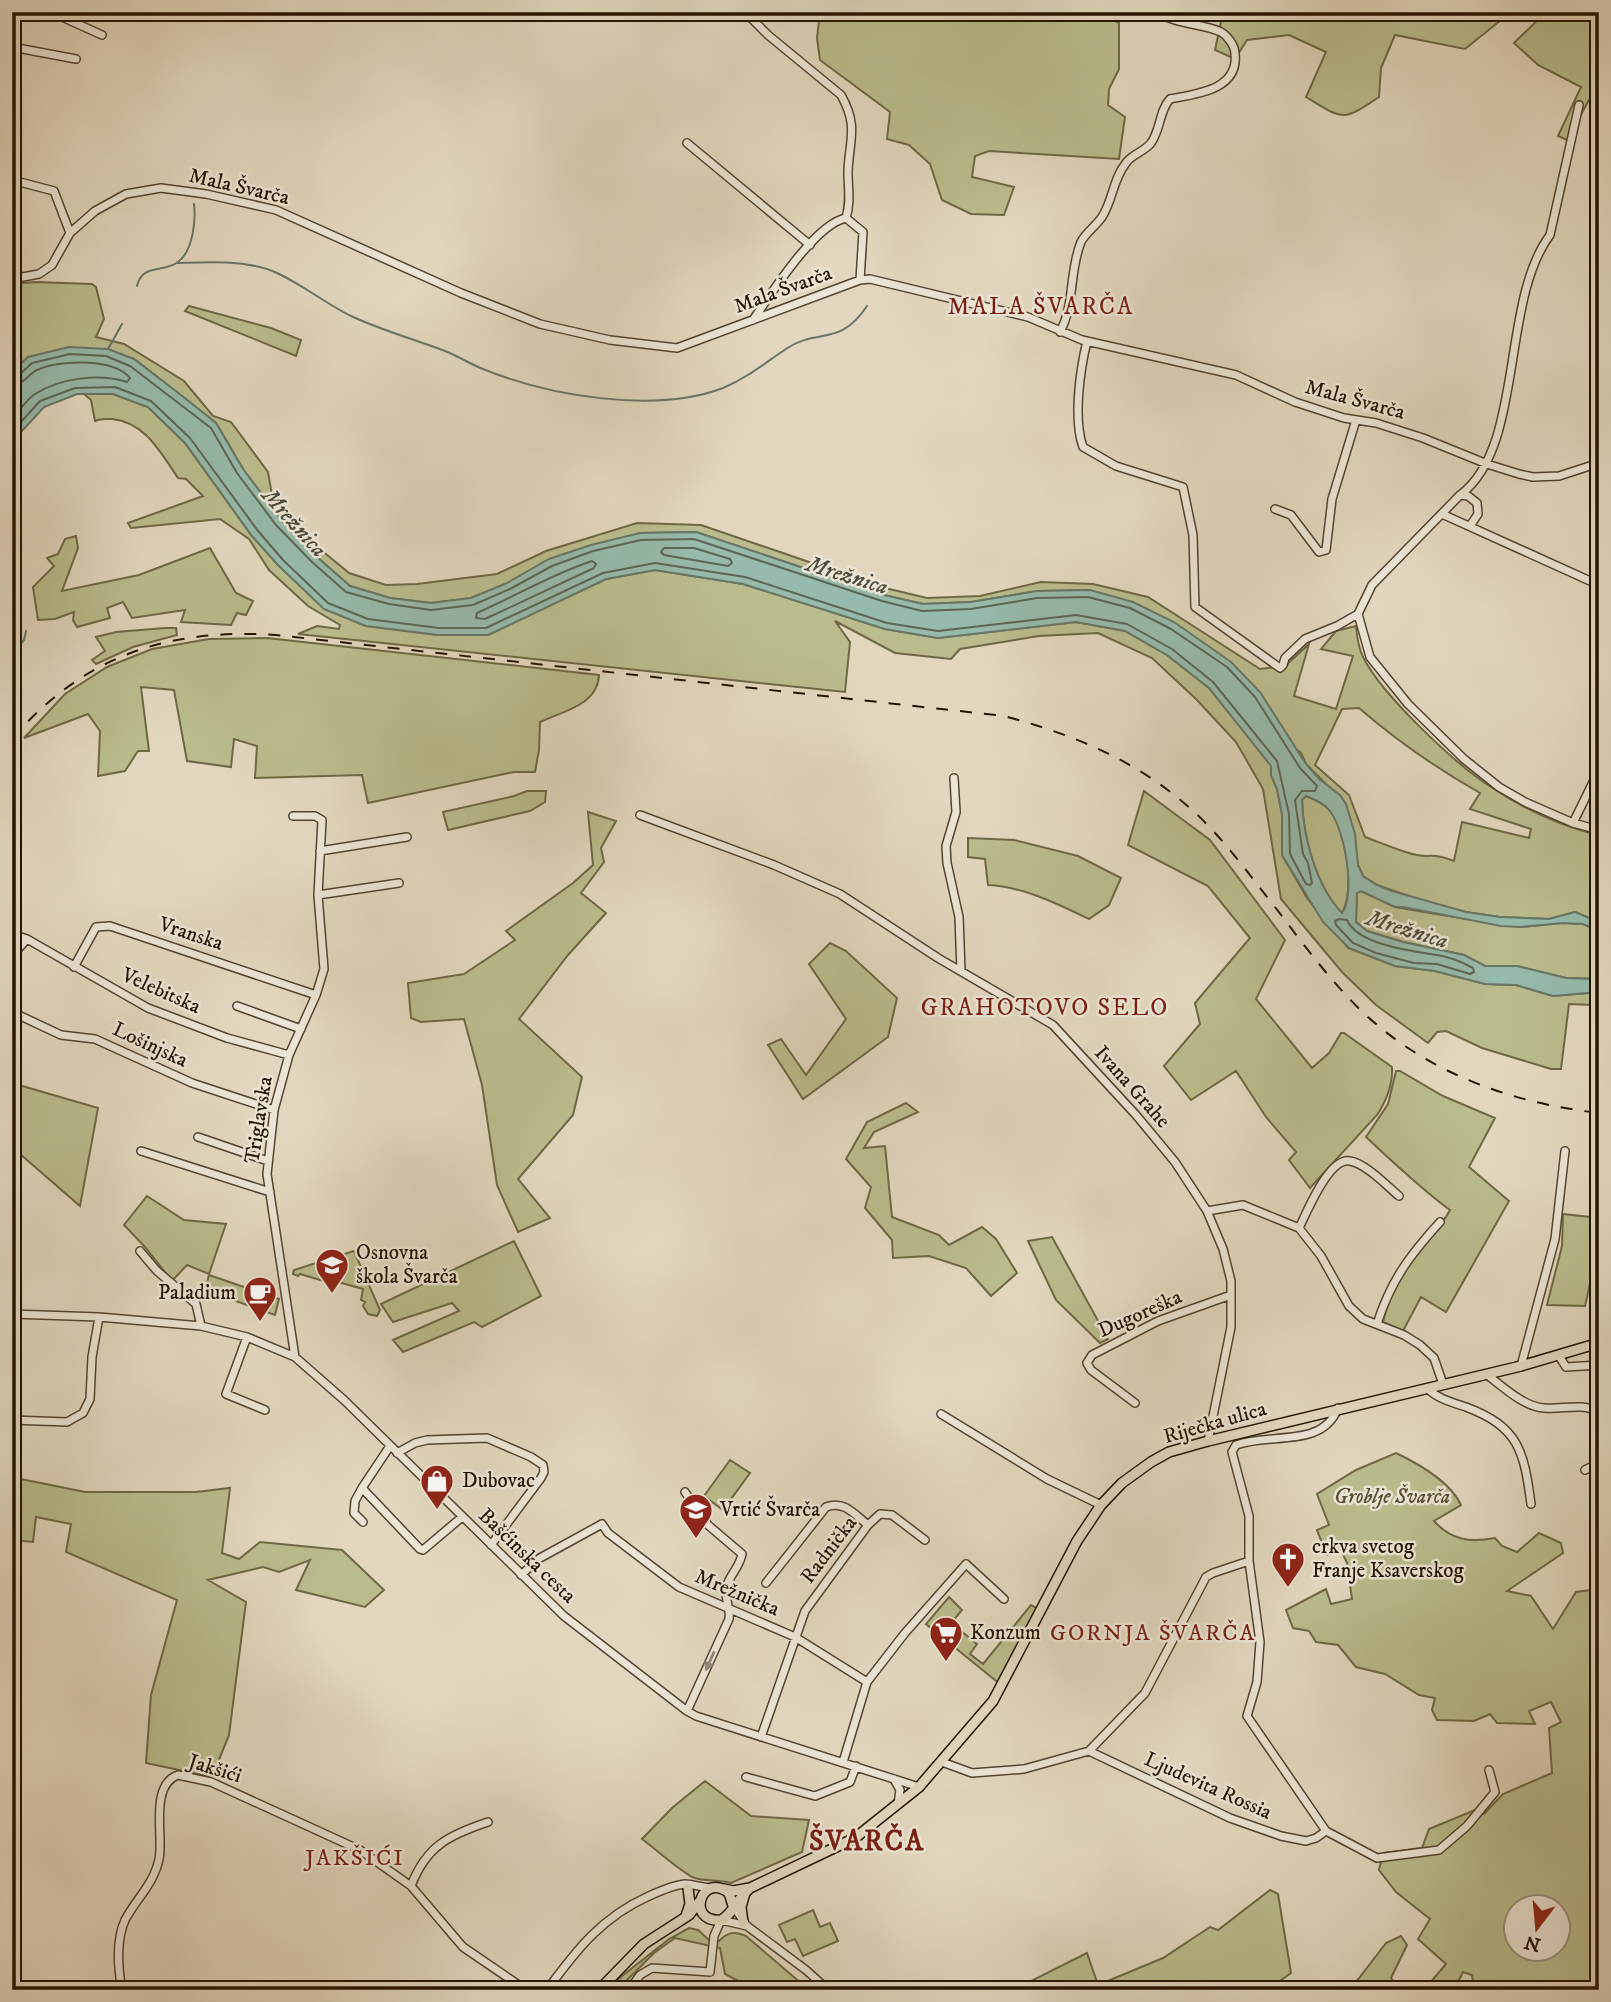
<svg xmlns="http://www.w3.org/2000/svg" width="1611" height="2002" font-family="'IM FELL DW Pica',serif">
<rect width="100%" height="100%" fill="#e2d7be"/>
<filter id="stains"><feTurbulence type="fractalNoise" baseFrequency=".00286" numOctaves="4"/><feColorMatrix values="0 0 0 0 .2 0 0 0 0 .09 0 0 0 0 .02 0 0 0 .5 -.17"/></filter>
<radialGradient id="worn" r=".72"><stop offset=".6" stop-color="#630" stop-opacity="0"/><stop offset="1" stop-color="#630" stop-opacity=".3"/></radialGradient>
<path fill="#babc8d" stroke="#6f6846" stroke-width="2" fill-rule="evenodd" d="M820,12H1099L1119,23V69L1109,89L1108,105L1125,117L1119,159L989,151L975,156L972,177L1014,187L1004,215L971,214L942,200L930,164L909,145L887,139L890,112L820,60L817,38Z
M1223,12H1511L1465,49L1395,35L1381,68L1379,97C1341,123 1343,119 1306,97L1326,52L1289,35L1247,40L1235,59L1215,50Z
M1546,12H1599V92L1589,100L1567,140L1558,136L1581,87L1538,65L1514,43Z
M35,282L92,284L96,287L104,319L96,337L124,344L184,381L213,416L231,422L268,472L273,501L291,525L349,573L386,585L417,584L497,574L546,551L637,523L701,525L885,588L927,598L980,596L1041,582L1093,584L1148,597L1260,669L1285,666L1309,644L1294,696L1336,709L1353,656L1321,649L1336,631L1356,626C1357,637 1358,647 1363,657C1382,695 1455,764 1491,787C1522,808 1562,827 1599,835V922L1575,912L1549,919L1500,917L1466,912L1426,902L1377,885L1363,876L1358,865L1346,804L1306,764L1301,753L1090,590L1037,591L971,602L923,604L884,595L696,532L640,533L471,598L431,603L390,598L350,586L317,557L282,521L243,469L216,423L134,359L28,357L12,372V284ZM1359,708C1397,741 1436,768 1480,793L1470,809L1531,829L1529,838L1462,822L1454,861C1444,857 1437,855 1427,856C1410,856 1382,843 1365,837L1349,795L1315,765L1342,709Z
M189,306L271,328L301,340L296,356L185,311Z
M84,394H113L148,407L185,443L252,536L278,565L324,609L366,626L438,635H488L606,579L655,570L743,584L885,629L938,638L1076,622L1125,631L1167,655L1209,688L1272,766L1271,775L1277,789L1282,814V855L1307,898L1348,948L1395,966L1435,971L1485,984L1516,985L1553,996L1599,992V1003L1593,1005L1569,1004L1561,1069H1551L1482,1048L1446,1031L1437,1032L1428,1043L1376,1005L1342,972L1281,899L1263,789L1236,742L1196,699L1152,658L1098,633L1039,636L960,649L951,659L895,653L835,621L850,642L845,692L298,634L317,626L339,629L340,625L308,606L269,570L249,539L220,519L131,528L128,523L203,496L186,479L178,478C161,453 145,422 112,419C105,419 101,418 95,421L91,400Z
M76,536L78,548L62,591L139,575L210,548L236,593L253,601L246,615L237,613L231,625L181,622L185,610L132,618L123,602L107,608L110,618L77,627L73,620L74,612L55,619L38,620L33,587L54,566L47,558L58,554L65,539Z
M165,628H176L177,635L133,647L96,664L92,660L105,651L96,637L116,632Z
M267,638L599,675C598,705 563,711 540,722L539,750L535,772H514L368,803L362,775L255,778L257,746L234,739L231,767L187,761L174,690L141,687L149,751H138L125,771L98,776L100,731L88,714L24,738L65,694L107,667L152,649L209,639Z
M527,791H546L545,802L530,811L448,830L443,812L514,796Z
M1144,791L1210,840L1285,940L1256,999L1312,1068L1329,1053L1341,1033H1344L1392,1067C1393,1084 1386,1101 1377,1115L1310,1188L1289,1160L1296,1152L1266,1117L1236,1071L1191,1100L1164,1066L1200,1024L1195,1003L1250,938L1208,886L1128,845Z
M1306,796C1314,799 1325,804 1330,811C1346,831 1356,893 1341,914C1316,883 1303,840 1302,799Z
M588,812L616,821L601,848L604,862L581,893L606,913L568,955L519,1019L582,1077L573,1115L518,1179L550,1218L518,1232L497,1185L482,1085L464,1019L421,1022L411,1018L408,983L464,974L515,940L506,931L573,883L593,865Z
M968,838L1014,840L1078,856L1121,878L1109,905L1089,919C1056,903 1024,887 988,885L985,859L968,857Z
M1361,891L1395,907L1436,914L1520,927L1563,923L1583,924L1599,931V979L1566,978L1517,966H1485L1464,955L1403,942L1367,931L1356,922L1357,892Z
M830,943L846,951L897,998L888,1037L803,1099L768,1045L781,1039L806,1075L846,1019L809,964Z
M1396,1071H1400L1443,1096L1495,1118L1469,1167L1509,1201L1446,1312L1421,1297L1403,1331L1383,1322C1388,1301 1395,1280 1408,1262C1422,1243 1440,1230 1450,1210C1420,1188 1393,1162 1366,1137L1388,1104Z
M12,1083L98,1108L80,1206L12,1147Z
M906,1103L918,1112L874,1132L864,1148L885,1146L892,1217L939,1235L949,1245L982,1227L996,1239L1017,1273L991,1296L966,1268L929,1256L893,1258L892,1240L865,1208L871,1187L846,1159L867,1122Z
M147,1196L184,1220L226,1224L209,1274L187,1265L172,1281L145,1247L124,1225Z
M1563,1214L1599,1218V1275H1592L1585,1306L1547,1305L1562,1246Z
M1052,1237L1108,1339L1100,1343L1056,1300L1028,1241Z
M514,1241L541,1296L482,1327L474,1322L403,1352L393,1340L459,1311L452,1303L393,1322L381,1304Z
M354,1251L380,1310L377,1316L368,1314L363,1306L365,1302L361,1300L363,1289L338,1282L337,1285L300,1274L298,1276L293,1274L294,1270Z
M209,1275L279,1299L275,1315L205,1290Z
M1396,1453C1419,1464 1450,1481 1461,1505L1434,1521C1451,1540 1470,1543 1495,1538L1502,1546L1517,1552L1539,1533L1561,1543L1563,1553L1507,1591L1531,1596L1553,1629L1576,1592L1599,1589V1990H1474L1472,1975L1463,1972L1454,1990H1439L1429,1984L1446,1964L1418,1939L1430,1919L1396,1892L1379,1870L1383,1853L1422,1848L1429,1829L1475,1810L1484,1814L1503,1794L1552,1773L1549,1728L1561,1722L1551,1702L1529,1711L1535,1724L1497,1723L1490,1714L1474,1721L1437,1720L1432,1710L1435,1698L1419,1695L1385,1674L1356,1667L1338,1645L1316,1642L1309,1631L1293,1628L1286,1610L1326,1589L1331,1604L1352,1599L1347,1563L1341,1550L1327,1555L1318,1533L1317,1530L1329,1525L1317,1494L1356,1470ZM1516,1908H1558V1950H1516Z
M730,1460L750,1473L723,1510L704,1496Z
M16,1478L85,1492H196L230,1488L222,1553L239,1559L260,1542L342,1550L384,1590L365,1607L296,1590L310,1560L279,1572L263,1567L208,1580L246,1602L229,1735L212,1777L146,1763L151,1695L177,1600L66,1552L71,1524L36,1517L33,1542L12,1540V1482Z
M949,1597L962,1610L951,1623L977,1644L970,1654L983,1664L1031,1605L1042,1611L1001,1685L926,1624Z
M705,1781L751,1816L809,1820L802,1852L731,1883C718,1879 703,1882 692,1877C675,1867 658,1851 642,1839L672,1808Z
M1270,1890L1278,1894L1291,1973L1267,1990H1215L1209,1983L1197,1990H1108L1105,1982L1163,1958L1210,1927L1218,1930Z
M813,1910L820,1927L830,1923L838,1941L803,1956L795,1939L787,1942L779,1925Z
M689,1928L698,1930L710,1941H719C728,1932 734,1931 746,1936L809,1990H755L725,1974L720,1948L675,1938L654,1953L617,1990H608L612,1984L669,1939Z
M1401,1936L1407,1945L1391,1978L1399,1990H1350L1386,1943Z
M1087,1953L1097,1982L1084,1990H1013Z"/>
<path fill="#96baab" stroke="#687767" stroke-width="2" fill-rule="evenodd" d="M69,347L108,349L134,359L181,395L216,423L243,469L282,521L317,557L350,586L390,598L431,603L471,598L507,583L549,559L591,545L640,533L696,532L884,595L923,604L971,602L1037,591L1090,590L1133,602L1174,622L1231,662L1260,692L1306,764L1319,779L1340,795L1346,804L1355,834L1358,865L1363,876L1377,885L1392,891L1466,912L1500,917L1549,919L1575,912L1599,922V931L1583,924L1563,923L1520,927L1501,926L1403,907H1395L1361,891L1357,893L1356,922L1367,931L1403,942L1464,955L1485,966H1517L1566,978L1599,979V992L1553,996L1516,985L1485,984L1435,971L1395,966L1349,948L1323,922L1282,855V814L1277,789L1271,775V766L1209,688L1167,655L1125,631L1076,622L938,638L885,629L743,584L655,570L606,579L488,635H438L366,626L324,609L278,565L252,536L185,443L148,407L113,394H77L44,407L12,442V372L28,357ZM1306,796C1314,799 1325,804 1330,811C1345,830 1356,894 1342,913C1316,886 1303,837 1302,800Z"/>
<g fill="none" stroke-linecap="round" stroke-linejoin="round">
<path stroke="#5d6656" stroke-width="2" d="M12,376L19,375L32,363L70,354L106,356L130,366L211,428L237,473L276,525L312,562L346,592L389,604L431,610L473,605L510,589L552,566L593,551L641,540L694,539L882,601L922,611L971,609L1037,598L1088,597L1130,608L1171,629L1227,667L1255,697L1300,768L1317,786L1315,791H1302L1295,800L1303,854L1308,863L1312,883L1310,885L1306,884L1290,854L1289,814L1277,761L1213,682L1172,649L1127,624L1076,615L938,631L887,623L745,577L655,563L603,573L486,628H439L368,619L328,603L283,560L258,531L190,438L151,401L115,387L75,388L40,401L12,432
M12,385C24,384 26,377 35,371C57,359 114,358 130,378L127,382C100,373 60,378 35,394C26,400 19,411 12,419
M664,548H694L730,559L732,563L728,566L664,555L661,552Z
M592,561L596,564L594,568L485,619L476,618L477,613C516,596 552,574 592,561Z
M1339,919L1347,920C1358,945 1412,951 1437,955C1450,957 1462,962 1473,968L1474,972L1470,974L1437,964L1414,963L1376,953L1353,943L1336,925L1335,921Z"/>
<path stroke="#687767" stroke-width="2" d="M177,263C208,262 238,260 267,269C294,278 324,303 351,316C381,330 413,339 445,351C458,356 470,364 483,369C549,396 655,414 723,388C747,378 765,363 786,349C818,327 839,348 867,306
M137,286C142,263 164,273 178,262C193,251 196,220 194,204
M108,349L122,324
M12,654L24,640L26,631"/>
<defs>
<path id="minor" d="M51,12L102,35
M745,12L768,35L841,95C859,127 849,140 848,172C848,188 851,202 846,218C815,224 771,294 753,320
M12,47L76,59
M1579,105L1550,235C1500,302 1525,447 1460,495L1372,585L1358,614L1370,657L1408,704L1464,759L1499,787L1525,802L1573,823L1599,830
M687,143L810,245
M12,180L54,191L70,233
M846,218L863,232L860,280
M12,279L39,274L52,265L70,233L95,211L126,194L161,188L206,194L276,210L461,293L540,324L610,340L677,348L860,280L870,279L1028,317L1082,340L1236,375L1295,402L1344,418L1376,423L1423,438L1487,464L1519,474L1533,477L1559,476L1599,463
M1060,332C1075,304 1069,271 1081,242C1086,232 1096,226 1102,217C1113,200 1113,179 1126,163C1132,154 1144,152 1151,143C1161,129 1159,111 1170,99C1196,94 1239,90 1235,54C1235,46 1228,36 1221,32C1201,23 1177,25 1158,12
M1087,341C1080,370 1073,419 1083,447L1116,466L1183,487L1193,535L1195,607L1280,668L1283,665L1285,658L1305,639L1337,626L1358,614
M1460,495L1468,496L1477,503L1478,514L1470,526
M1275,509L1291,515L1319,552L1326,550L1332,499L1356,420
M1442,514L1599,585
M954,778L956,812L946,846L947,863L959,917L961,971
M640,815L774,865L840,894L938,958L1053,1025L1136,1115L1175,1162L1207,1211L1223,1249L1231,1281V1327L1208,1441
M293,816H315L322,820L318,895L324,969L316,995L289,1055L274,1110L267,1174L295,1357
M1573,823L1599,770
M320,851L407,837
M318,895L399,883
M12,934L27,939
M12,956L27,939L148,1008L227,1038L289,1055
M74,967L96,927L110,926L316,995
M237,1006L301,1029
M12,1012L61,1035L95,1039L192,1083L274,1110
M198,1137L268,1161
M141,1151L270,1192
M1207,1211L1243,1205L1299,1228L1321,1256L1349,1306L1363,1319L1404,1335L1420,1345L1434,1358L1443,1384
M1299,1228C1307,1212 1329,1157 1350,1161C1365,1163 1387,1186 1399,1196
M140,1251L157,1271L196,1304L201,1326
M12,1314L99,1317L201,1326L247,1337L295,1357L344,1400L564,1616L687,1711L696,1716L919,1787
M1377,1324C1391,1280 1410,1255 1440,1222
M247,1337L226,1394L265,1410
M1559,1356L1566,1367L1599,1365
M1521,1366L1555,1239L1565,1151
M1486,1374C1502,1386 1524,1407 1544,1408C1562,1410 1582,1402 1599,1412
M1427,1388C1438,1399 1451,1402 1466,1407C1519,1427 1524,1451 1531,1504
M1135,1403L1091,1370L1087,1363L1092,1355L1158,1321L1231,1295
M941,1414L1047,1479L1101,1505
M12,1420L67,1422L83,1413L90,1399L92,1357L99,1317
M390,1446L362,1488L420,1549L423,1550L462,1517
M397,1453L415,1443L427,1440L487,1438L531,1457L543,1465L544,1472L541,1478L491,1545
M1585,1470L1599,1463
M362,1488L355,1501L354,1513L363,1522
M685,1492L708,1525L742,1554C740,1566 731,1574 727,1585C723,1597 731,1607 729,1619L687,1711
M521,1575L540,1558L602,1524L608,1533L679,1587L795,1637L867,1682
M766,1583L826,1507C844,1500 854,1514 868,1525
M761,1737L805,1611L868,1525L880,1514L892,1515L925,1540
M1089,1751L1145,1693L1206,1577L1213,1573L1249,1561
M843,1762L867,1682L905,1633L966,1564L1004,1599
M942,1762L972,1773L1024,1769L1089,1751L1230,1818L1281,1836L1306,1841L1316,1838L1326,1831L1377,1858L1439,1850L1467,1826L1495,1792L1489,1770
M746,1777L815,1796L850,1782L856,1766
M894,1779L900,1790L898,1804
M1326,1831L1247,1716L1257,1682L1260,1642L1249,1561V1516L1232,1452L1236,1445C1270,1432 1322,1449 1338,1408
M411,1886C426,1846 449,1835 488,1822
M733,1906L747,1926L806,1970L828,1990
M122,1990C118,1969 116,1940 125,1920C136,1899 154,1884 159,1859C164,1838 149,1785 178,1775L211,1782L360,1850L411,1886L463,1947L526,1990
M547,1990C577,1949 602,1917 649,1896C660,1891 673,1885 685,1884C694,1884 702,1888 712,1888
M629,1990L640,1975L652,1968L710,1972L714,1936L721,1920L747,1926"/>
<path id="major" d="M724,1889L733,1891L750,1888L855,1838L919,1787L993,1701L1077,1541L1101,1505L1122,1483L1151,1462L1169,1452L1208,1441L1521,1366L1599,1343
M733,1906L729,1893C701,1871 685,1923 721,1920C733,1914 737,1899 748,1890
M686,1916L690,1904L688,1888
M743,1922L741,1907L745,1893
M599,1990L644,1944L689,1915L699,1902"/>
</defs>
<use href="#minor" stroke="#544430" stroke-width="10"/>
<use href="#major" stroke="#241300" stroke-width="12"/>
<use href="#minor" stroke="#ece5d5" stroke-width="7"/>
<use href="#major" stroke="#e2d7be" stroke-width="9"/>
<path stroke="#241300" stroke-width="2" stroke-dasharray="12 12" stroke-linecap="butt" d="M12,739C84,655 169,628 276,635L1004,716C1071,734 1131,758 1184,803C1220,833 1246,871 1275,907C1297,936 1320,967 1345,994C1411,1067 1503,1102 1599,1113"/>
</g>
<defs><path id="oneway-solid" d="M-6-.8H1V-3.2L6.5 0L1 3.2V.8H-6Z" transform="scale(1.75)"/></defs>
<use fill="#928675" href="#oneway-solid" transform="translate(710 1661) rotate(114)"/>
<defs>
<symbol id="school-pin" viewBox="-11 -11 22 30"><path d="M0 17L-7.5 6A9.5 9.5 0 1 1 7.5 6Z" fill="#8f2418" stroke="#ece5d5"/><path d="M0-5L7-2L0 1L-7-2ZM-4 1L0 2.5L4 1V4Q0 6-4 4Z" fill="#fff"/></symbol>
<symbol id="cafe-pin" viewBox="-11 -11 22 30"><path d="M0 17L-7.5 6A9.5 9.5 0 1 1 7.5 6Z" fill="#8f2418" stroke="#ece5d5"/><path d="M-5.5-4.5H6V0H3Q3 3.5 0 3.5H-2.5Q-5.5 3.5-5.5 0ZM3-3.2v2h1.7v-2ZM-6 4.5H4V6H-6Z" fill="#fff"/></symbol>
<symbol id="shop-pin" viewBox="-11 -11 22 30"><path d="M0 17L-7.5 6A9.5 9.5 0 1 1 7.5 6Z" fill="#8f2418" stroke="#ece5d5"/><path d="M-5-2.5h2.3a2.7 3.5 0 0 1 5.4 0H5L5.5 6h-11ZM-1.5-2.5h3a1.5 2.3 0 0 0-3 0Z" fill="#fff"/></symbol>
<symbol id="church-pin" viewBox="-11 -11 22 30"><path d="M0 17L-7.5 6A9.5 9.5 0 1 1 7.5 6Z" fill="#8f2418" stroke="#ece5d5"/><path d="M-1.2-6h2.4v3.5h3.3v2.4h-3.3V6h-2.4V-.1h-3.3v-2.4h3.3Z" fill="#fff"/></symbol>
<symbol id="supermarket-pin" viewBox="-11 -11 22 30"><path d="M0 17L-7.5 6A9.5 9.5 0 1 1 7.5 6Z" fill="#8f2418" stroke="#ece5d5"/><path d="M-6-5.5h2.5l.6 2H6L4.5 2H-2.5L-4.4-4H-6ZM-1.5 3.2a1.3 1.3 0 1 0 .1 0ZM3 3.2a1.3 1.3 0 1 0 .1 0Z" fill="#fff"/></symbol>
</defs>
<g fill-rule="evenodd">
<use href="#school-pin" x="313" y="1246" width="38" height="52"/>
<use href="#cafe-pin" x="241" y="1274" width="38" height="52"/>
<use href="#shop-pin" x="418" y="1462" width="38" height="52"/>
<use href="#school-pin" x="677" y="1491" width="38" height="52"/>
<use href="#church-pin" x="1269" y="1540" width="38" height="52"/>
<use href="#supermarket-pin" x="927" y="1614" width="38" height="52"/>
</g>
<g text-anchor="middle" dominant-baseline="central" stroke-width="5" stroke-linejoin="round" paint-order="stroke">
<g font-size="21" fill="#241300" stroke="#ece5d5">
<text transform="translate(239 187) rotate(13)">Mala Švarča</text>
<text transform="translate(783 290) rotate(-20)">Mala Švarča</text>
<text transform="translate(1355 400) rotate(15)">Mala Švarča</text>
<text transform="translate(191 934) rotate(18)">Vranska</text>
<text transform="translate(161 991) rotate(24)">Velebitska</text>
<text transform="translate(150 1045) rotate(25)">Lošinjska</text>
<text transform="translate(1132 1087) rotate(48)">Ivana Grahe</text>
<text transform="translate(259 1120) rotate(-81)">Triglavska</text>
<text transform="translate(1140 1314) rotate(-24)">Dugoreška</text>
<text transform="translate(1215 1423) rotate(-16)">Riječka ulica</text>
<text transform="translate(829 1550) rotate(-53)">Radnička</text>
<text transform="translate(527 1556) rotate(44)">Bašćinska cesta</text>
<text transform="translate(737 1593) rotate(23)">Mrežnička</text>
<text transform="translate(215 1769) rotate(17)">Jakšići</text>
<text transform="translate(1208 1786) rotate(24)">Ljudevita Rossia</text>
</g>
<g font-size="21" fill="#241300" stroke="#ece5d5" text-anchor="start">
<text x="356" y="1253">Osnovna<tspan x="356" dy="24">škola Švarča</tspan></text>
<text x="236" y="1293" text-anchor="end">Paladium</text>
<text x="462" y="1481">Dubovac</text>
<text x="720" y="1510">Vrtić Švarča</text>
<text x="1312" y="1547">crkva svetog<tspan x="1312" dy="24">Franje Ksaverskog</tspan></text>
<text x="970" y="1633">Konzum</text>
</g>
<g font-size="21" font-style="italic" fill="#584e31" stroke="#ece5d5">
<text x="1392" y="1497">Groblje Švarča</text>
</g>
<g font-size="23" font-style="italic" fill="#4c4d3c" stroke="#ece5d5">
<text transform="translate(294 523) rotate(48)">Mrežnica</text>
<text transform="translate(847 576) rotate(17)">Mrežnica</text>
<text transform="translate(1407 930) rotate(17)">Mrežnica</text>
</g>
<g font-size="23" letter-spacing="2" fill="#7a1f14" stroke="#ece5d5">
<text x="1153" y="1633">GORNJA ŠVARČA</text>
<text x="355" y="1858">JAKŠIĆI</text>
</g>
<g font-size="24" letter-spacing="2" fill="#7a1f14" stroke="#ece5d5">
<text x="1041" y="307">MALA ŠVARČA</text>
<text x="1045" y="1008">GRAHOTOVO SELO</text>
</g>
<g font-size="28" font-weight="bold" letter-spacing="2" fill="#7a1f14" stroke="#ece5d5">
<text x="867" y="1841">ŠVARČA</text>
</g>
</g>
<rect width="1611" height="2002" fill="none" stroke="#e2d7be" stroke-width="42"/>
<rect x="14" y="14" width="1583" height="1974" fill="none" stroke="#241300" stroke-width="3.5"/>
<rect x="21" y="21" width="1569" height="1960" fill="none" stroke="#241300" stroke-width="2"/>
<g transform="translate(1537 1928) rotate(196)"><circle r="33" fill="#ece5d5" stroke="#9c9180" stroke-width="2"/>
<path d="M0-5L12 26L0 18L-12 26Z" fill="#8f2418"/>
<text y="-10" font-size="19" font-weight="bold" text-anchor="middle" fill="#241300">N</text>
</g>
<rect width="100%" height="100%" filter="url(#stains)"/>
<rect width="100%" height="100%" fill="url(#worn)"/>
</svg>
